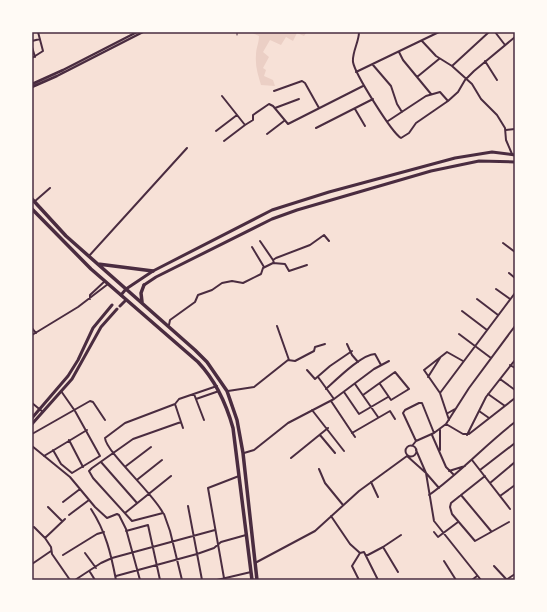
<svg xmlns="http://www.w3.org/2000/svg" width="547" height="612" font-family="'PT Sans Narrow',sans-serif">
<rect width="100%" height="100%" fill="#f7e1d7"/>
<path fill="#ebcfc5" d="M250,32H307L304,36L297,33L293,41L286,37L281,45L270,40L263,52L269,57L263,68L266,70L264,76L273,80L275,86L261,85C258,75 255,66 256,55C256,48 259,43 259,36Z"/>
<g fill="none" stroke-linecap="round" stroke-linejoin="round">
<path stroke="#4a2c40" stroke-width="1" d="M237,35V32"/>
<path stroke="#4a2c40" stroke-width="2" d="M359,32C359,42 352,52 353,62C355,74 392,133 401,138L409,133L416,123L448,101L458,92L465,80L474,71L515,37
M495,32L505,45
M32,41L40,39
M422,41L436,56L452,66L489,32
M32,47L35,57
M399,52L403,60L431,94
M32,58L43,51L38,32
M485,61L497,80
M373,65L391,86L397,104L402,112
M452,66L472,84L481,99L497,115L505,128L506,140L512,154
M356,72L439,32
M417,77L439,59
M274,91L302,81L305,83L319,108
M222,96L245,125L253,120V115L269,104L273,106L288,124L363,86
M275,108L299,99
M355,109L365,126
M388,121L426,96L440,92L448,101
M316,128L373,99
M506,130L515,129
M216,131L237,115
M267,134L284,121
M224,141L245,125
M34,202L50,188
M260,241L273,260
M503,243L515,252
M252,247L264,267
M89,256L187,148
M274,263L273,260L276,258L310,245L324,235L329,241
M509,273L515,278
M496,289L510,299
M90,299V295L105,281
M477,299L498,315
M462,311L487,330
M169,325L170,320L195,302L198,295L212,290L222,283L232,281L243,283L261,274L263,268L273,263L285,264L289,271L307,265
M277,326L289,360
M32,328L36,333
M459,334L491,358
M32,335L78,307L108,284
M347,344L352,355L358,362
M510,365L515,368
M307,370L315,379L330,366L352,351
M318,377L334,399
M428,377L440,358
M500,379L515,390
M355,384L378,417
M326,389C336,380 362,354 375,354L381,365
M228,391L254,387L288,360L295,361L314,351L315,347L325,344
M344,392L359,414L388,397
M440,393L515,293
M194,394L204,420
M488,394L505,406
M363,395L395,372L409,389L391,400L380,384
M196,399L219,391
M331,401L355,437
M32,403L43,412
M175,404L183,428
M312,410L344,451
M479,411L489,418
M448,413L455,409
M449,420L440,393L424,370L447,352L463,361
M181,422L133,439L92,468L89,471L93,478L132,521L163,513C153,493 106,452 105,438L125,423L175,404L179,399L217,386
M446,424L463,434H469L515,398
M440,430V450
M352,433L390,411L395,419
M32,434L90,401L93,402L105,420
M320,435L335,453
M432,435L446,467L454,475
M467,435L486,397L515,360
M69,440L83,467
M416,441L403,413L405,410L419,403H422L434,433
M405.5 451a5.5 5.5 0 1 1 11 0a5.5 5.5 0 1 1-11 0Z
M32,446L70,477L95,507L107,518L117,514L119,515L126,529L140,580
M412,446L416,441L434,433L446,424L469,388L515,326
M53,450L61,464L72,473L100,456L75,411L61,391
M416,450L426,473L439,488
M244,453L254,450L288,423L334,399L374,369L389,361
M44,456L87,430
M291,458L328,428
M472,460L510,509
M101,462L137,503
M126,466L151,447
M319,469L325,483L343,505
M480,470L515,443
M449,471L465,466
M485,476L451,503L450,507L452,514L475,541L509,522
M138,479L162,460
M371,482L378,497
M490,483L515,462
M429,495C460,473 485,445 515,422
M461,495L491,531
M500,496L515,485
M63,502L80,489
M188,506L202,580
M48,507L62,521
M91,509C106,532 111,554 116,580
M125,513L171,476
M164,514L170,531L182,580
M69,515L89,500
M331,516L350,544L360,553L364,552L366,556L383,547L398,572
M34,527L45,538L51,547L52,554L70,580
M126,531L148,525L160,580
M434,532L438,537L458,522
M45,538L65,519
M383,547L401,535
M85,553L96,568
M63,555L97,534L104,532
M366,556L378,580
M444,561L456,580
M255,563L315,531L359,491L407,456L426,473L434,521L481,580
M32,564L51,551
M494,566L507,580
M90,572L95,580
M116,576L197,554L214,548L221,542L246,535
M224,578L208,488L239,476
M75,580L101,563L112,558L215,530
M217,580L251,572
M359,580L352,566L360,553
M472,580L477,576
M506,580L515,574"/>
<path stroke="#4a2c40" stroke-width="2.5" d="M32,84L63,70L137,32
M32,87L57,76L143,32"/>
<path stroke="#4a2c40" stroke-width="3" d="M144,285L156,277L272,219L297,210L431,171L479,161L515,162
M121,295L126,289L153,271L272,210L329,192L455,158L492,152L515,155
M120,306L126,300
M32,418L68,376L78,360L93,328L112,305
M32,424L72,379L101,327L117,309"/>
<path stroke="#4a2c40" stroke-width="3.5" d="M32,199L66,236L195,350L207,362L227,391L237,420L243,453L257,580
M32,209L91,269L198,362C216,381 226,403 233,428L252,580
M98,264L153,271
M142,302L141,293L144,285"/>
</g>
<rect width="547" height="612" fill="none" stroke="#fffaf5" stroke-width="66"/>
<rect x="33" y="33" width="481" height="546" fill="none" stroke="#4a2c40" stroke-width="1.5"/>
</svg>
